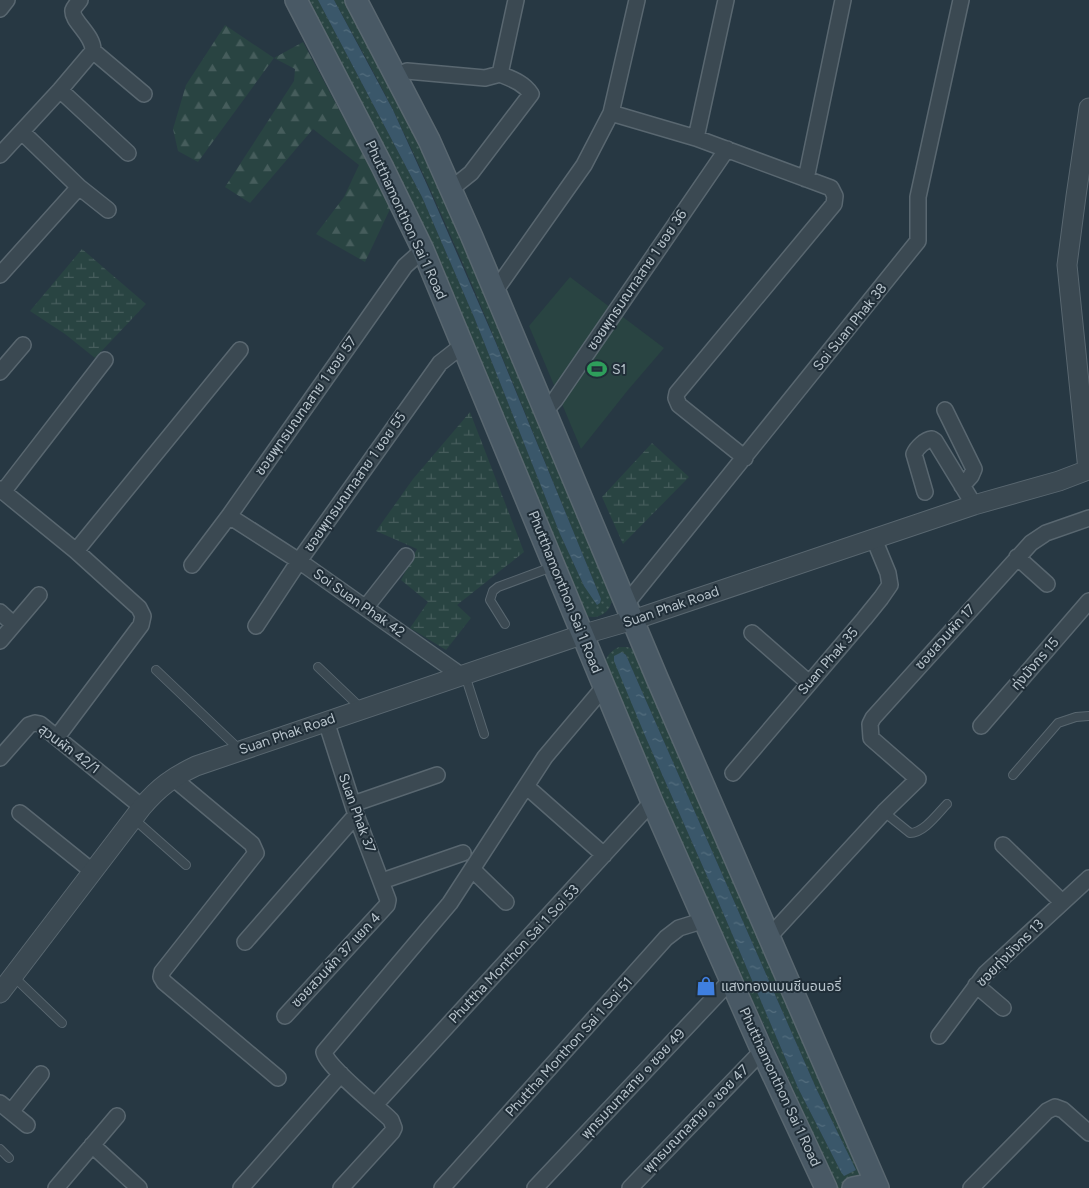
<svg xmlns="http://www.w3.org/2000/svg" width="1089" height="1188" font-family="Figtree,'Noto Sans Thai',sans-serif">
<defs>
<pattern id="grass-dots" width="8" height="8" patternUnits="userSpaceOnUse" patternTransform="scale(1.25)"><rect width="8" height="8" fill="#294442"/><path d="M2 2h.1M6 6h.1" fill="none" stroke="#465d5c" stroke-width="1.8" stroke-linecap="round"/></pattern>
<pattern id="forest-firs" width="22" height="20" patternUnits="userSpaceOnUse" patternTransform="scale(1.25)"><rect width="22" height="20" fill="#294442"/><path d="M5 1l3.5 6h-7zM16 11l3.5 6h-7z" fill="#465d5c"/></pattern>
<pattern id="wetland-marsh" width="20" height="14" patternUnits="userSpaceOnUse" patternTransform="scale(1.25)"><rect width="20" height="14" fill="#294442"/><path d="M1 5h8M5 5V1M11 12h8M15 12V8" fill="none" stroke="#465d5c"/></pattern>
<pattern id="water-ripples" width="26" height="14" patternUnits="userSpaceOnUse" patternTransform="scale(1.25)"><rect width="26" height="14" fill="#3a576a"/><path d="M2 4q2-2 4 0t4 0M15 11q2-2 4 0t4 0" fill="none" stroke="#546e7e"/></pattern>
</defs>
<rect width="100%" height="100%" fill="#273843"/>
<path fill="url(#grass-dots)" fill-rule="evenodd" d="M304,0H318L422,197L474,317L560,534L584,586L601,599C533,435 470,269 393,110C375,73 354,37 334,0H346L402,105L496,316L612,597C612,613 597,621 583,615Z
M619,647H627L636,650L868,1179L848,1183L843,1188H838L603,670C604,660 609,651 619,647ZM622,652L626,655L816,1088L856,1170L841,1172L799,1090L715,894L646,738Z"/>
<path fill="url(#forest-firs)" d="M225,25L274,58L303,42L391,207L365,262L316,234L344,197L359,165L313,129L250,203L225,187L294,81L295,69L274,58L198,162L178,151L173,129L186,85Z"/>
<path fill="url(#wetland-marsh)" d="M82,249L146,304L95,358L65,334L30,311Z
M470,412L524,552L457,605L471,618L446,650L410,628L428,602L401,580L417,549L376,531L413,479Z
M652,443L689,477L623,544L602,497Z"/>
<path fill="#294442" d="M570,277L664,348L628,390L581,449L529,326Z"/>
<path fill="url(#water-ripples)" d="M318,0H334L393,110L428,187L496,343L601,599L600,603L597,605L584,586L560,534L474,317L422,197Z
M622,652L626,655L816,1088L856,1170L844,1176L841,1172L799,1090L715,894L646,738L614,661V656Z"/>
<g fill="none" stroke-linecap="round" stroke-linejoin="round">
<defs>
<path id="service" d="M505,624L490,600L493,591L498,587L552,567
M318,667L362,709
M156,670L240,750
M465,675L484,734
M1013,775L1058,723L1076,717L1089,716
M884,812L910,833C924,833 938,813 947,804
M134,819L186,865
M13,976L62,1023
M0,1149L9,1158"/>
<path id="minor" d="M0,9L7,0
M93,51L144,94
M396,76L407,71L485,78L500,74L516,0
M60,90L128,153
M611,113L696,138L831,188L835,196L834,204L677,393L676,398L679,405L745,458
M696,138L726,0
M0,155L60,90L93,51C94,35 71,21 73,10C74,7 78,3 80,0
M806,179L843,0
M79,187L108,210
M451,189L471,173L531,94C524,83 512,79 500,74
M0,275L79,187L22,132
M495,291L584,165L611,113L637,0
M0,372L23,345
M546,410L555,400L727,149
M945,410L974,469L971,476L962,486
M0,489L76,551L139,608L143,616L141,625L57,737
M3,492L105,360
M925,492L914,454C917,447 925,440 932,439L935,441L974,505
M229,516L299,561L462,676
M76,551L240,350
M1017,557L1047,584
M192,565L229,516L405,266L423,250
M626,604L918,241V197L961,0
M366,607L406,556
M0,612L13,624
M256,626L299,561L440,363L463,345
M752,633L809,683
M0,641L39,595
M981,726L1089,601
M0,758L29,725L35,723L40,724L142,807
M733,773L864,619L881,598L890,585L888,573L874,539
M173,778L252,844L256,853L162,972L161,977L164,982L278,1078
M527,787L604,855
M353,804L437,775
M20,813L92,871
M1003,845L1062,902
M473,870L506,902
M382,881L463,853
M769,937L884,812L918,779L871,738L870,724L873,718L1031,543L1046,533L1089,518
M245,942L356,815
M976,985L1003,1008
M285,1016L387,905L388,900L356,815L326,721
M939,1036L986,973L1089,878
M0,1103L27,1125
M375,1105L652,802
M11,1112L41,1074
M92,1145L139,1188
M56,1188L117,1116
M241,1188L341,1074
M341,1188L392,1132L394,1128L391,1120C378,1107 327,1067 324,1052L450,903L545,757L604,687
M442,1188L666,938L679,928L705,920
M535,1188L731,980
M630,1188L762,1051
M971,1188L1047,1111L1055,1107L1063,1110L1089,1133"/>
<path id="tertiary" d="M0,993L142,807C159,787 173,777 196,766L581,635L633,620L974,505L1059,481L1088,470L1067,265L1076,196L1089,108"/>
<path id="secondary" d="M296,0L382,166L423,250L652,802L762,1051L826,1188
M356,0L429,140L472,237L657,678L878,1188
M853,1188L863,1186L873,1188"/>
</defs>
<use href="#service" stroke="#596770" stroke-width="10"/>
<use href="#minor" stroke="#596770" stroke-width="18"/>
<use href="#tertiary" stroke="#596770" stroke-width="21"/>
<use href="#secondary" stroke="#596770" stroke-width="24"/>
<use href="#service" stroke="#3b4952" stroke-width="8"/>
<use href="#minor" stroke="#3b4952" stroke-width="15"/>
<use href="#tertiary" stroke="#3b4952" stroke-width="19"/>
<use href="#secondary" stroke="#495965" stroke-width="21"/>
</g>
<defs>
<symbol id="stadium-bare" viewBox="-9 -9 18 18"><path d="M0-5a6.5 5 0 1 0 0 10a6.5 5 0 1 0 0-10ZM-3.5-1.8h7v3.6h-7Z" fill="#2e9e5b" stroke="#202e38" stroke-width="2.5" paint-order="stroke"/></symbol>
<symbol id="shop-bare" viewBox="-9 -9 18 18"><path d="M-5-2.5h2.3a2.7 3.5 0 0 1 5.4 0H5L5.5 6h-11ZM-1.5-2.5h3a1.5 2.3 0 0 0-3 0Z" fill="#3f7fe0" stroke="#202e38" stroke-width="2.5" paint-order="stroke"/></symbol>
</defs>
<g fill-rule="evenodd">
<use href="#stadium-bare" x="583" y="355" width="28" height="28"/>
<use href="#shop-bare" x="692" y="972" width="28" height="28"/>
</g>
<g text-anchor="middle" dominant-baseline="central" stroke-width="4" stroke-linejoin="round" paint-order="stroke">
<g font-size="14" fill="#b8c4cc" stroke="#202e38">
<text transform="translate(406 220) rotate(65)">Phutthamonthon Sai 1 Road</text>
<text transform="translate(637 280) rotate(-56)">ซอยพุทธมณฑลสาย 1 ซอย 36</text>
<text transform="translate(850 327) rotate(-51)">Soi Suan Phak 38</text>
<text transform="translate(306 406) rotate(-55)">ซอยพุทธมณฑลสาย 1 ซอย 57</text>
<text transform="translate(355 482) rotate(-55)">ซอยพุทธมณฑลสาย 1 ซอย 55</text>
<text transform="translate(565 592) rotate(68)">Phutthamonthon Sai 1 Road</text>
<text transform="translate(359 603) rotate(35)">Soi Suan Phak 42</text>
<text transform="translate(671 607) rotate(-19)">Suan Phak Road</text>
<text transform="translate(945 637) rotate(-48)">ซอยสวนผัก 17</text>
<text transform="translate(828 661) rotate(-49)">Suan Phak 35</text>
<text transform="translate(1035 664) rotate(-49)">ทุ่งมังกร 15</text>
<text transform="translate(287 734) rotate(-19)">Suan Phak Road</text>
<text transform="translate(69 749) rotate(37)">สุวนผัก 42/1</text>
<text transform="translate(357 813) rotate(70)">Suan Phak 37</text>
<text transform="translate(1010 953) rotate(-45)">ซอยทุ่งมังกร 13</text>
<text transform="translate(514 954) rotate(-47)">Phuttha Monthon Sai 1 Soi 53</text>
<text transform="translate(336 960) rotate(-47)">ซอยสวนผัก 37 แยก 4</text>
<text transform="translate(569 1047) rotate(-48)">Phuttha Monthon Sai 1 Soi 51</text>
<text transform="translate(633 1084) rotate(-47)">พุทธมณฑลสาย ๑ ซอย 49</text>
<text transform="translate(780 1087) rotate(65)">Phutthamonthon Sai 1 Road</text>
<text transform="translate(696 1119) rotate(-46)">พุทธมณฑลสาย ๑ ซอย 47</text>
</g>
<g font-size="14" fill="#b8c4cc" stroke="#202e38" text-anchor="start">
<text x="612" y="369">S1</text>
<text x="721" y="986">แสงทองแมนชีนอนอรี่</text>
</g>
</g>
</svg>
